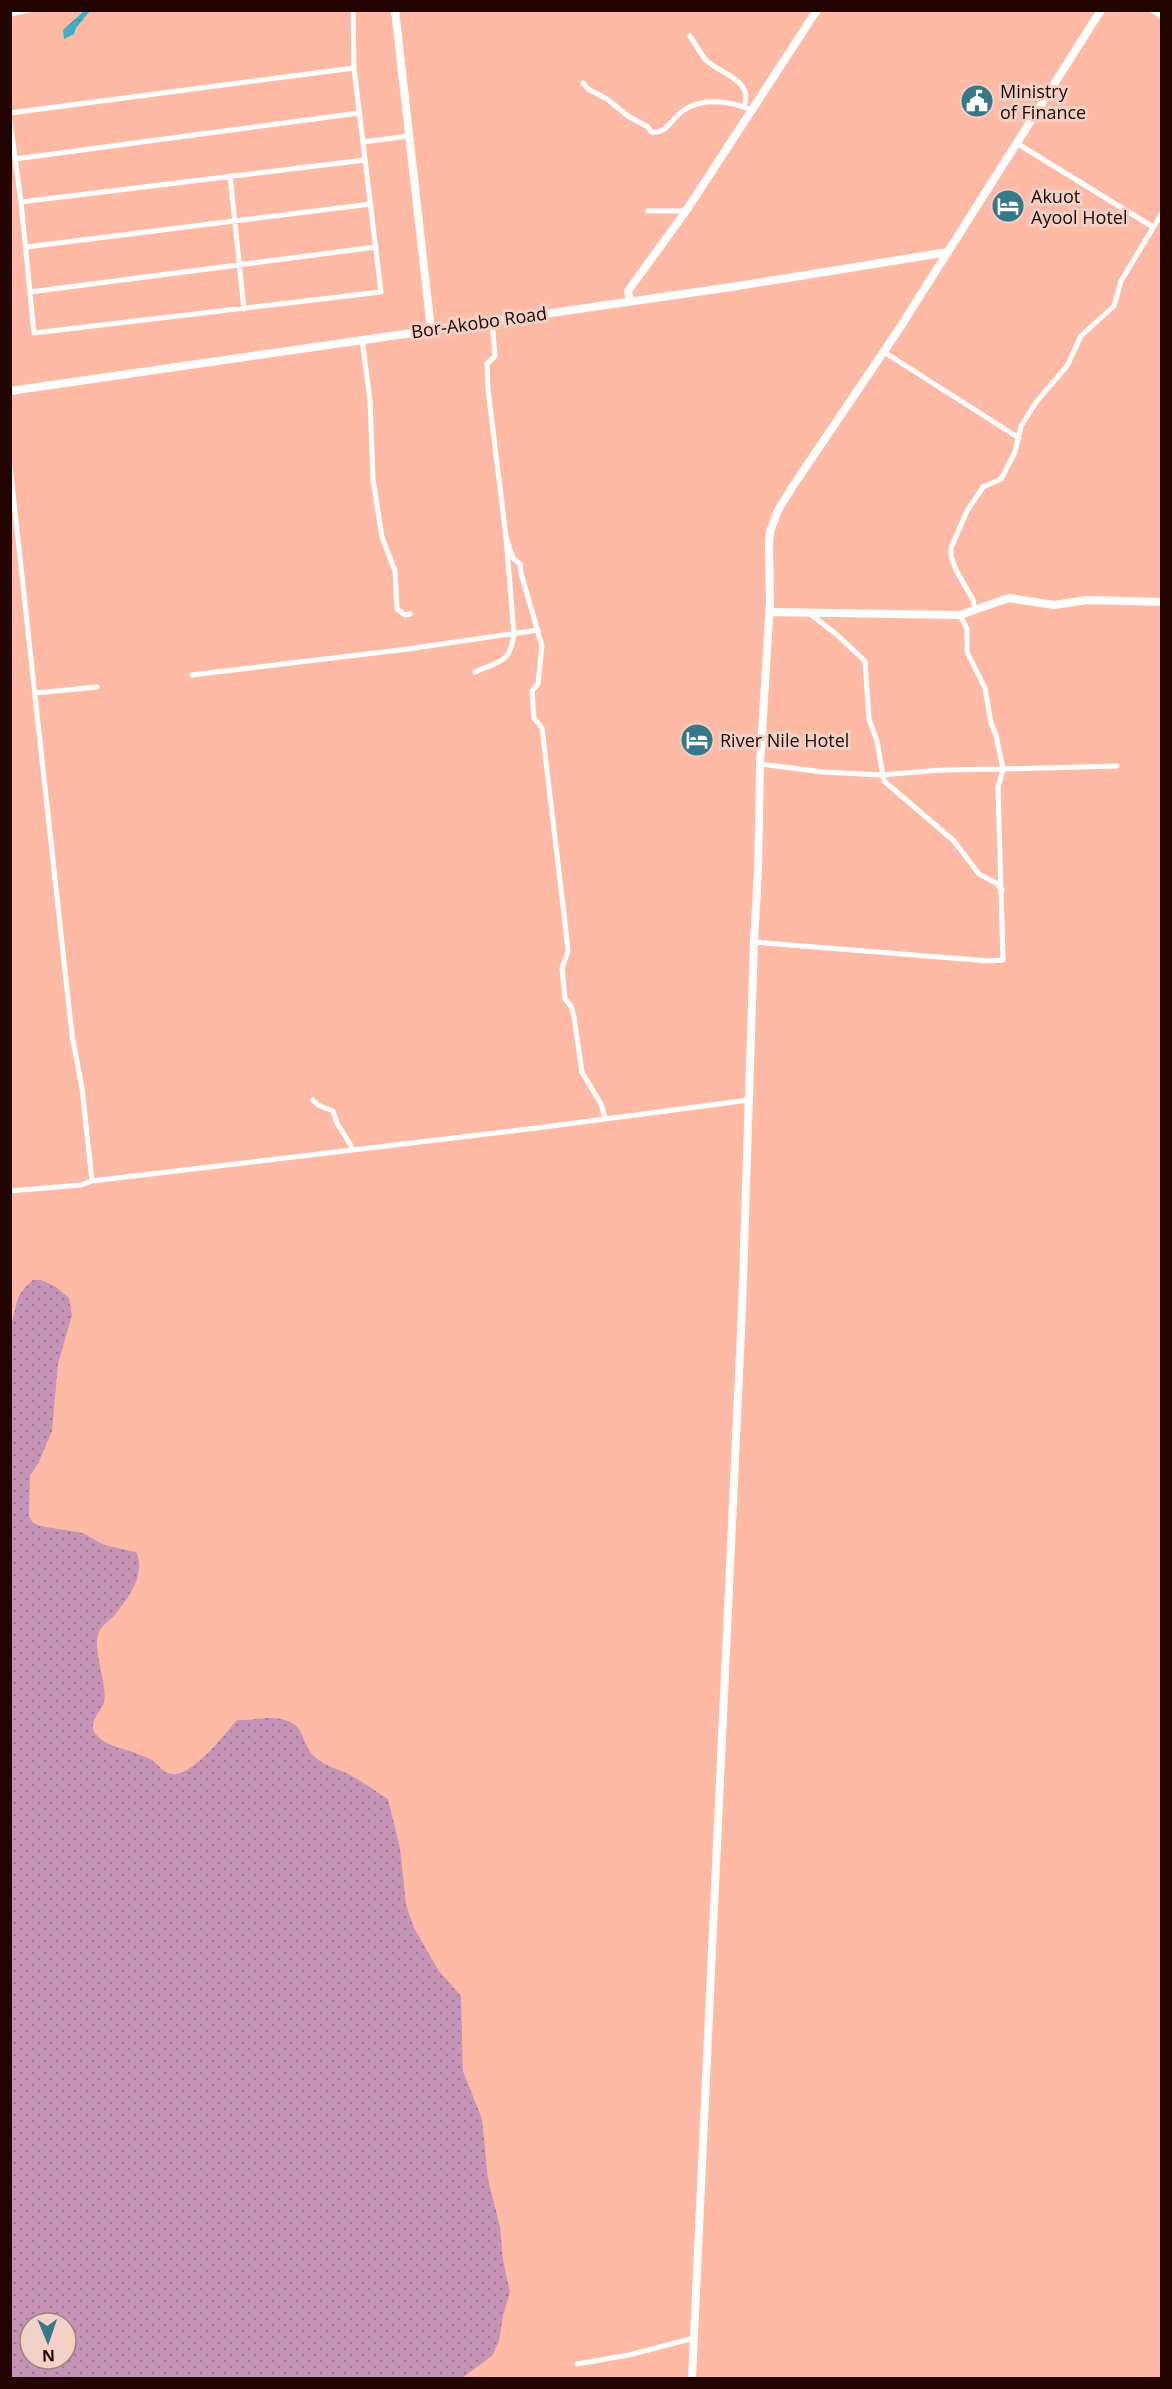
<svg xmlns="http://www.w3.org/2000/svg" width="1172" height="2389" font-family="'Open Sans',sans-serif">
<defs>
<pattern id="grass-dots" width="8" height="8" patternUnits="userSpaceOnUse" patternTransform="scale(1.5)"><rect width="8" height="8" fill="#c594b7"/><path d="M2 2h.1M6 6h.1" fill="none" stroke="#a07792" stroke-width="1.8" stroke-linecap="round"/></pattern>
<pattern id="water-waves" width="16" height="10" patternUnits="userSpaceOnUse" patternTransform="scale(1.5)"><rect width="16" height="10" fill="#3eaec9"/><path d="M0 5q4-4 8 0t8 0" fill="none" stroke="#3694ab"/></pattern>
</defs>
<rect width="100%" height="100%" fill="#ffbaa6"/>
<path fill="url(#grass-dots)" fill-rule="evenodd" d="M33,1280H41L56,1287L69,1298L72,1315L58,1364L52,1431L39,1462L30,1476L29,1516L33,1523L40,1526L83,1533L104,1545L136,1552C147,1574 127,1600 113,1617C108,1621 100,1628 98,1634C93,1653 108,1686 104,1702C102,1711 89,1720 94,1731C100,1744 121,1748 133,1752C138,1755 145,1756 150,1759C158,1763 162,1773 172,1774C192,1777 225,1734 237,1720C255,1721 275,1713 292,1723C304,1729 304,1748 315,1757C325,1766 341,1770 352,1776C365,1783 376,1792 388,1799L400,1848L406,1905L414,1928L439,1971L461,1996L463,2071L482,2119L488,2179L500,2227L503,2260L510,2292L503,2316L499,2341L492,2356L462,2378H11L10,1328C19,1305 11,1299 33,1280ZM30,2323H66V2359H30Z"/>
<path fill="url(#water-waves)" d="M84,11H90L76,28L74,34L64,39L63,30Z"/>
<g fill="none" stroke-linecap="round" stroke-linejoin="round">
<path stroke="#fff" stroke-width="5" d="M1152,10L1162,17
M10,14L29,10
M690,36C695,43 702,56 706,60C720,74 754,79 744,107
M583,83L588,89L607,99L628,116L648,127L651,132C666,135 672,118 684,110C703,97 731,101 751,110
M10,113L354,68
M10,120L21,202L365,160
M363,142L409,136
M1018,144L1153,227
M15,159L359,113
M230,176L244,309
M21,202L34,333L381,292L354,68L353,10
M648,211H686
M26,247L371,204
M30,292L376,247
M362,339L370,400L373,480L382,537L395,571L397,609L405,615L410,614
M884,352L1019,438
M10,466L72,1035L82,1088L92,1181
M506,537L513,558L520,564L521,573L542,646L538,684L532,691L534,718L542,728L566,931L568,951L562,968L565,999L571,1006L574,1017L582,1072L601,1104L605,1118
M975,610L973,600L956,570L951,556V548L967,511L983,487L1001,479L1015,452L1021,426L1037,401L1067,366L1081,336L1114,306L1121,281L1162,213
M809,613L836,634L865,661L869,719L877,741L884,781L954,841L979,874L996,883L1002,890
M960,615L967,629V652L985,688L991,723L996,735L1003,769L1117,766
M475,672C499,661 510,664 514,634L506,537L488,389L487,364L495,356L492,321
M192,675L408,649L538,630
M36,693L97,687
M754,942L989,961L1003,960L998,788L1003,769L941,770L881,775L823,772L760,764
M313,1100L318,1105L333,1111L337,1123L353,1149
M10,1191L81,1185L92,1181L537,1128L749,1100
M577,2364L629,2355L694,2338"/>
<path stroke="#fff" stroke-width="8" d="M395,10L431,329
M630,301L628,291L686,211L817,10
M10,391L738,286L948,252
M769,612L960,615L1009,598L1054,605L1087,600L1162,602
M692,2378L742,1310L754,942L758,871L760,764L770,602L769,543L770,532L778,510L793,486L899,329L1101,10"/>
</g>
<defs>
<symbol id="civic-disc" viewBox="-11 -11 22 22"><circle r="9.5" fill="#357889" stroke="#f4d1c6"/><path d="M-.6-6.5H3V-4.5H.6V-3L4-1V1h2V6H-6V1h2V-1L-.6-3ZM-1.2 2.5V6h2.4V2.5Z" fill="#fff"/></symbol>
<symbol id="hotel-disc" viewBox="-11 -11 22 22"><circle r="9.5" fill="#357889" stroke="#f4d1c6"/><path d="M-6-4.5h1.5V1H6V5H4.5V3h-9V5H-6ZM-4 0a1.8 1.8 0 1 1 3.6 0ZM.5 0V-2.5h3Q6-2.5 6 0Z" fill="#fff"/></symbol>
</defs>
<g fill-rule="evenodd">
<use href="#civic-disc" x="958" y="82" width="38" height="38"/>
<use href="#hotel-disc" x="989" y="187" width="38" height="38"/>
<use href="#hotel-disc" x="678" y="721" width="38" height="38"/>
</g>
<g text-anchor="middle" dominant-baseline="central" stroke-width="6" stroke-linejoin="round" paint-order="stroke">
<g font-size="18" fill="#220501" stroke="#f4d1c6" text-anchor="start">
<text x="1000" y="91">Ministry<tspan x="1000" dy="21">of Finance</tspan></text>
<text x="1031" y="196">Akuot<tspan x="1031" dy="21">Ayool Hotel</tspan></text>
<text x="720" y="740">River Nile Hotel</text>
</g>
<g font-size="18" fill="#220501" stroke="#f4d1c6">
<text transform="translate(479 322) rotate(-8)">Bor-Akobo Road</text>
</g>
</g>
<rect width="1172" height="2389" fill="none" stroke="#220501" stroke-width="24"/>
<g transform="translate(48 2341) rotate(178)"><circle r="28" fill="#f4d1c6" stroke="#a07f77" stroke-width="1.5"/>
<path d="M0-4.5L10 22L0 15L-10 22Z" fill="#357889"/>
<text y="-9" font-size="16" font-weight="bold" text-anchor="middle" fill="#220501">N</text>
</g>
</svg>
